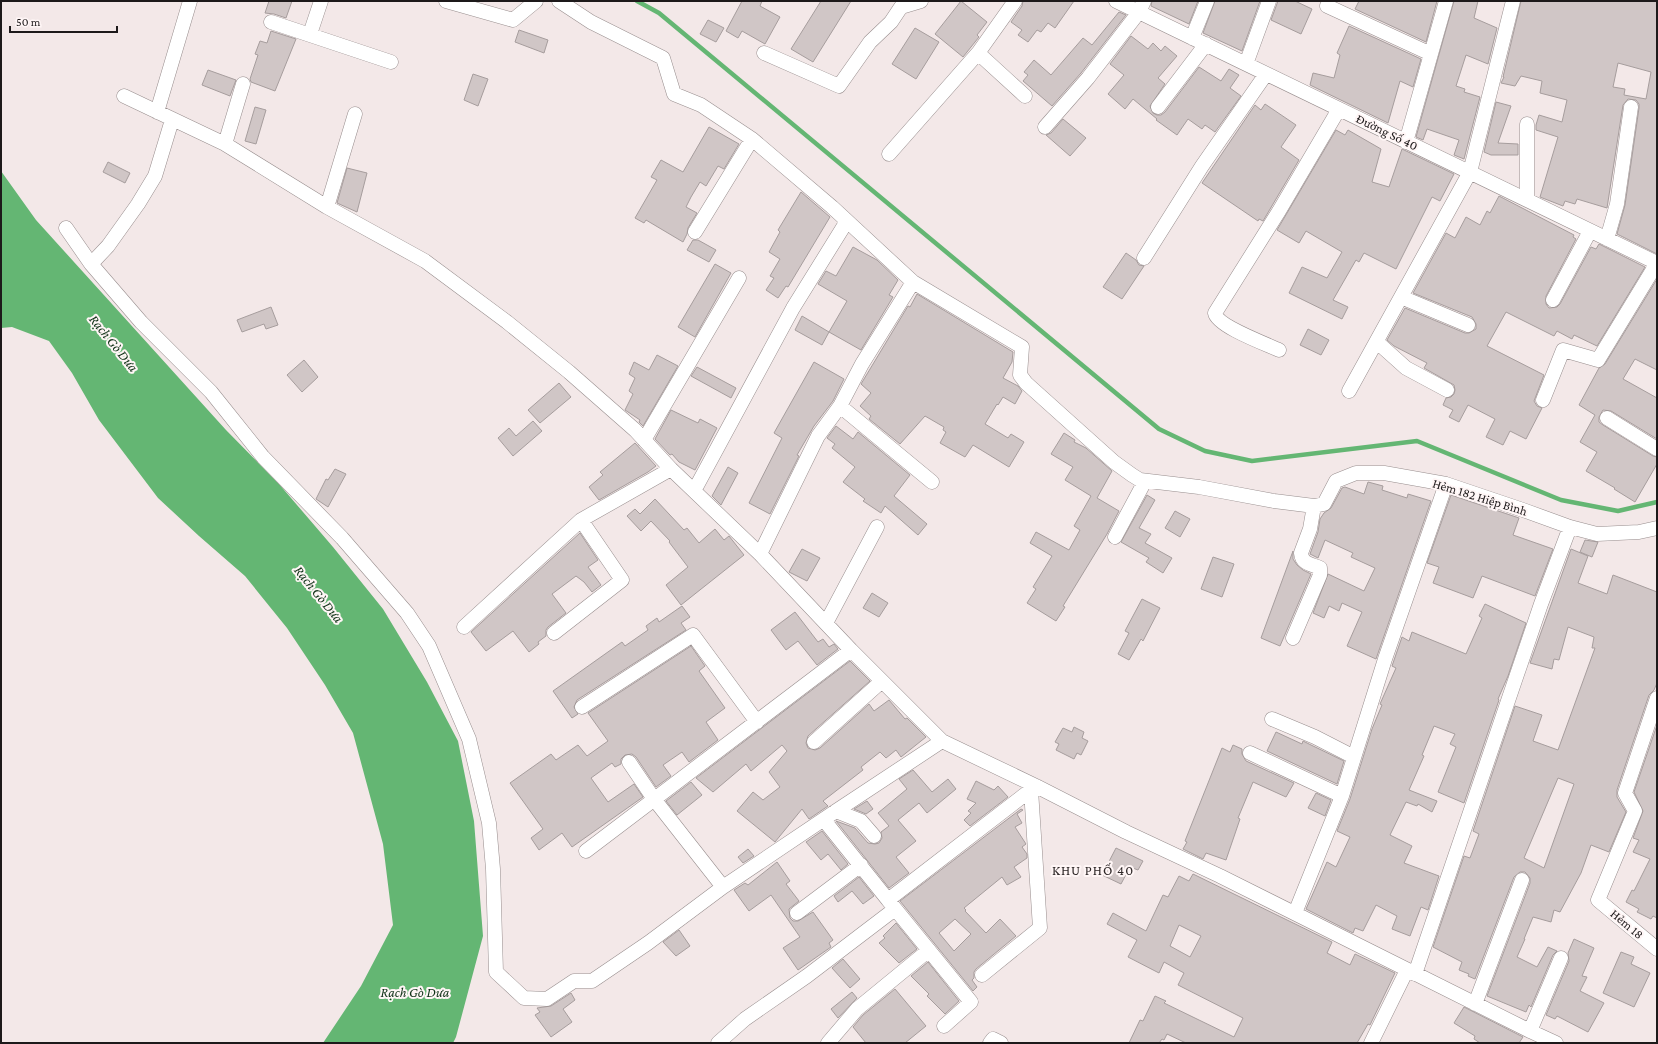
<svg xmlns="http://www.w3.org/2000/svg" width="1658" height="1044" font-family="'Crimson Pro',serif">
<rect width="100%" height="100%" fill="#f3e8e8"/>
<path fill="#64b673" d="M1,171L36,220L226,430L279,484L333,547L383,609L427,682L458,741L474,821L483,936L456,1037L453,1043H323L361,986L393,925L383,844L353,733L325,685L287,628L245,576L199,536L158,498L99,420L72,373L49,341L12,327L1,328Z"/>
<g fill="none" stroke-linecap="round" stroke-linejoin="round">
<path stroke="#64b673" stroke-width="4.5" d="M637,1L659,13L1159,429L1205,451L1252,461L1417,441L1561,500L1618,511L1657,502"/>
</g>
<path fill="#d0c6c6" stroke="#a69d9d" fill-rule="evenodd" d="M269,1H292L286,18L274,14L265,13Z
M742,1H762L760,6L780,17L765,44L742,31L738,38L726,31Z
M821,1H851L813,62L791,49Z
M961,1L987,22L977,35L979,37L963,57L935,34Z
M1023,1H1074L1055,28L1048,23L1041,32L1037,30L1028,42L1018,35L1022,30L1011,22L1022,6Z
M1152,1H1198L1189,24L1151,6Z
M1215,1H1260L1242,51L1203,33Z
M1278,1H1295L1312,9L1301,34L1271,20Z
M1359,1H1437L1426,42L1355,9Z
M1454,1H1478L1474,18L1497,28L1488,64L1466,55L1456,86L1465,89L1464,92L1480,97L1464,159L1454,155L1459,140L1427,129L1423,140L1416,137Z
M1521,1H1657V254L1617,234L1625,205L1639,108V104L1636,100L1628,99L1623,105L1607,208L1577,199L1575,204L1565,201L1563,206L1540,197L1558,137L1536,130V125L1539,115L1562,122L1567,100L1540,93L1542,81L1521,76L1515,86L1501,83L1504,77H1503ZM1618,63L1651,72L1646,99L1624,95L1625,89L1613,87Z
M1119,12L1126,15L1081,73L1052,106L1023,81L1028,75L1024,72L1034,60L1051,75L1083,38L1092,45Z
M708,20L724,28L716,42L700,34Z
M1349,26L1421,59L1413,87L1400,81L1388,123L1310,85L1313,73L1334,78L1340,55L1337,53Z
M915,28L939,42L916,79L892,64Z
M519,30L548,40L544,53L515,42Z
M271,31L296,39L275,91L251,82L250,79L258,55L255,54L260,41L267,43Z
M1131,36L1148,49L1153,43L1161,51L1165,46L1177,56L1158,78L1165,84L1150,106L1153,113L1157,115H1161L1165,112L1199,67L1221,81L1229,69L1239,75L1230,88L1241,96L1215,132L1205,125L1202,129L1188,119L1177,135L1156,120L1157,119L1133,99L1125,109L1108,94L1124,75L1110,64Z
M208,70L236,80L230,96L202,85Z
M473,74L488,79L478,106L464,100Z
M1496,102L1511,106L1498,143L1518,144V155H1491L1484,152Z
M1265,104L1296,125L1281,147L1299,160L1263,221L1259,219L1258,221L1202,183L1255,105L1261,110Z
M255,107L266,110L256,144L245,141Z
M1063,119L1086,138L1070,156L1046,135L1051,133Z
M709,127L739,144L724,169L718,166L706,186L700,182L691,197L686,207L697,213L688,228L687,234L683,242L646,220L644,223L635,218L657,180L651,177L661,160L683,172Z
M1336,130L1345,135L1348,130L1381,149L1372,182L1389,187L1402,149L1454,174L1440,201L1432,197L1396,269L1364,253L1359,262L1356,260L1333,300L1348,307L1342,319L1289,293L1302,267L1327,278L1342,252L1306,231L1299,243L1277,230Z
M108,162L130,173L125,183L103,172Z
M347,168L367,173L357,212L337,203Z
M801,192L830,217L788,287L786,286L778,298L766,290L774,278L770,276L780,259L769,252L780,232L778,230Z
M1499,196L1574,235L1573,237L1576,239L1546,296V304L1549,308L1557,307L1560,304L1591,247L1596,249L1599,244L1645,267L1597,346L1574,335L1572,339L1557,331L1554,336L1506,312L1487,346L1544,375L1534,401L1537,406L1542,408L1526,439L1510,431L1503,445L1486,437L1495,419L1468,405L1459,422L1449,417L1453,410L1443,405L1446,398L1451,397L1454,394L1455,390L1454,385L1424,368L1427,363L1394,346L1387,340L1405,308L1465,333H1469L1476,329V324L1472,317L1413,293L1446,233L1455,238L1466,217L1480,225L1487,211L1490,213Z
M693,240H698L716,250L709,262L687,250Z
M853,247L877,260L898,280L889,295L893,297L861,350L829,332L847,301L818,284L826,271L836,276Z
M1126,253L1136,260L1139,265L1144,266L1122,299L1103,287Z
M715,264L731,273L695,337L678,327Z
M1657,279V370L1635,359L1623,379L1657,398V439L1611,411L1603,410L1599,417V422L1603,425L1653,456L1657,457V464L1635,502L1614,489L1615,488L1586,471L1597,452L1580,442L1595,415L1579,405L1599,368L1605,364Z
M917,294L1013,352L1012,362L1003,378L1018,386L1022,391L1015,404L1003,397L998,405L997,404L985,424L1008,438L1011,434L1024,442L1009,467L973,445L965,457L940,443L946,432L943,430L944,427L925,416L900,444L869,419L871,416L860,406L871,393L861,384L908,306L910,307Z
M271,307L278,325L266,329L264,324L242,332L237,320Z
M802,316L829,332L822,345L795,330Z
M1308,329L1329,340L1321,355L1300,345Z
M657,355L678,366L643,426L639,422L640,420L625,410L633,394L629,391L635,378L629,374L634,362L649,370Z
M304,360L318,377L302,392L287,375Z
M814,362L844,379L833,401L814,426L797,455L799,456L770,514L749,503L782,438L774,433Z
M697,367L736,388L731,398L691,376Z
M559,383L571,397L540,423L528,410Z
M671,410L698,423L700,419L717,428L695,470L679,462L672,454L670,455L655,439Z
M533,421L542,431L513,456L498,438L509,428L516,436Z
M836,426L853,439L858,432L910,475L894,496L927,524L918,535L885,506L881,513L863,501L865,499L843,482L855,467L832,448L835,444L827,438Z
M1064,433L1075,440L1074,442L1086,448L1112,471L1097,498L1119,511L1107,534L1063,606L1065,607L1056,621L1027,603L1036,589L1033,587L1052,556L1030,543L1036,532L1069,550L1080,530L1074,526L1091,496L1065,480L1073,467L1051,454Z
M635,443L656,466L648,472L599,500L589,487L603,475L600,472Z
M728,467L738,473L721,505L712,496Z
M335,469L346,474L328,507L316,499L326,479L328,480Z
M1368,482L1383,486L1382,490L1407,498L1408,494L1431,501L1376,659L1347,646L1362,612L1342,603L1339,611L1329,606L1324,618L1313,613L1328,574L1364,591L1375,568L1351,557L1353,553L1325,540L1318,558L1310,554L1318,532L1320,519L1324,513L1331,508L1342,488L1345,487L1364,494Z
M1147,495L1155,500L1139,528L1151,534L1145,543L1172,558L1163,573L1146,562L1149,558L1121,542Z
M1451,495L1519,518L1513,535L1553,549L1535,596L1482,576L1473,598L1433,583L1439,567L1427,563Z
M655,499L684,530L687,528L699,543L715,529L724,540L729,536L744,555L681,605L666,585L688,567L669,542L670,541L651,521L641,531L627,516L635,509L640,514Z
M1175,511L1190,519L1180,537L1165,528Z
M580,533L598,560L588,567L601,585L592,592L584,582L576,576L552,594L566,613L548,627L546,630V636L538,642L539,644L529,652L513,631L486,651L471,632Z
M1585,540L1598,542L1592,557L1580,552Z
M802,549L820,558L807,581L789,572Z
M1571,549L1588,556L1578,583L1607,594L1613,575L1657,592V683L1654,690L1649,695L1617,790V797L1626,812L1609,852L1591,845L1581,873L1560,912L1554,910L1551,922L1533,917L1524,939H1525L1517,957L1537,967L1548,947L1557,951L1553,955L1531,1007L1529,1005L1526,1012L1487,996L1530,883V878L1525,872H1520L1514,877L1475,979L1468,976L1469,974L1459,970L1462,962L1433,947L1464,856L1470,858L1479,834L1473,831L1515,706L1542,715L1533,741L1558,750L1595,648H1592L1594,637L1568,627L1559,660L1554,659L1552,669L1530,663ZM1558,778L1574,784L1544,868L1524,858Z
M1293,551V559L1297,565L1303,570L1311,574L1280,646L1261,638Z
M1213,557L1234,564L1222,597L1201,589Z
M872,593L888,603L879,617L863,608Z
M1142,599L1160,608L1143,641L1141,639L1129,660L1118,654L1129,633L1125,631Z
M1485,604L1526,623L1508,676L1498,699L1499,700L1464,803L1438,792L1456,747L1450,744L1455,734L1434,726L1422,755L1424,756L1409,790L1437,801L1432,812L1418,804L1417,806L1406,802L1390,835L1412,846L1404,863L1439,876L1428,910L1421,907L1410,936L1392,929L1397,916L1376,905L1363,931L1355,928L1353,933L1306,909L1327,862L1336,867L1350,837L1337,831L1350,799L1372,729L1382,705L1380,704L1396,668L1392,666L1402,637L1409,641L1412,632L1466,654L1482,618L1479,616Z
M682,606L690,617L681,623L686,630L577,700L574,707L578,714L572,718L553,691L622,642L625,646L648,630L646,626L657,618L659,622Z
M795,612L818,642L823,639L829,647L834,644L838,649L817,665L798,641L786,650L771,630Z
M691,646L705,666L699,671L725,708L706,722L718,740L689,762L682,752L663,765L671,776L656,787L636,757L632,754L625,755L621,759V764L615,767L612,763L591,778L608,802L634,784L643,797L572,847L562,833L539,850L531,838L543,829L510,783L551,754L556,760L578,745L587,756L608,741L588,713Z
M850,661L870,681L808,736L806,743L808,748L815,750L820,748L869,704L874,711L889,700L905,719L907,718L926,737L901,757L896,750L886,758L880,752L861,767L863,770L823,801L828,806L809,819L802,809L775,842L737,811L753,792L763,800L780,787L769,772L787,751L782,745L751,771L746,764L713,792L696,778Z
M1657,725V918L1653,916L1651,919L1637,912L1639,909L1626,902L1632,890L1634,891L1650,859L1633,852L1639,840L1633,838L1643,811L1634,792Z
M1074,727L1084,732L1082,738L1088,741L1081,755L1077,753L1074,759L1056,750L1059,744L1055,742L1063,728L1072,732Z
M1276,732L1302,744L1303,741L1311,745L1344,761L1337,784L1267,751Z
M1233,745L1242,749V754L1246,761L1294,783L1286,797L1253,782L1238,818L1240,819L1226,860L1206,853L1203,859L1183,849L1187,842L1185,841L1222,748L1230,752Z
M913,770L932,792L948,779L956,789L927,813L919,803L898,820L916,841L896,857L909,873L889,888L836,821L855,828L868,843L875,844L879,843L882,838L881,832L889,826L878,813L907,789L899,779Z
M976,781L994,790L998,786L1008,797L970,826L964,820L971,813L968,811L976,803L967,799Z
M691,782L702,795L677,815L666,801Z
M1316,793L1331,800L1325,816L1308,808Z
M867,801L873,809L866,814L854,809Z
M1021,809L1023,810L1017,814L1022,823L1015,827L1026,844L1022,847L1027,854V858L1014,867L1021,877L1007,885L1002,877L964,908L966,910L965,911L986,933L1000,919L1016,936L976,969L974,972V978L972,980L977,987L973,991L900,901ZM955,919L971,934L954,951L939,933Z
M822,831L848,864L841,870L828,854L821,860L806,842Z
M1116,848L1143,861L1138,870L1130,867L1121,884L1102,875Z
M748,849L754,856L743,863L738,857Z
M777,862L790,881L786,884L799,901L789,909L790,918L793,921H798L813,912L833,940L829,943L831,947L798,970L783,948L800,937L771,895L749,911L734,890L745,883L748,885Z
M1193,874L1332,942L1327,953L1350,965L1355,954L1395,973L1370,1025L1368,1024L1357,1043H1186L1167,1034L1164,1040L1162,1039L1159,1043H1129L1140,1020L1143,1021L1155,996L1166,1001L1164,1003L1234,1037L1243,1018L1178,985L1184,973L1164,962L1159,973L1128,957L1137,940L1107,924L1113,913L1146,931L1163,895L1168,897L1179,876L1189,881ZM1179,925L1201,936L1190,957L1170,946Z
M859,877L874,896L863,904L852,891L838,902L834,896Z
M896,923L917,949L899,963L879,943L885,938L883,936Z
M679,930L690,946L676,956L663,942Z
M1574,939L1594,948L1582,976L1587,977L1580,991L1604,1003L1588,1032L1557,1016L1555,1019L1546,1015L1569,961L1568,953Z
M1621,952L1634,957L1631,964L1650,973L1634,1007L1603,993Z
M843,959L860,979L850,988L832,968Z
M928,962L959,1001L945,1014L927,996L929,994L911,976Z
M895,989L926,1026L905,1043H866L853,1027L863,1015Z
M852,992L857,998L838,1018L831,1009Z
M571,993L575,1000L563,1009L572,1022L551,1037L535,1015L540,1012L537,1008L551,1006Z
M1464,1007L1523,1037L1519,1043H1480L1474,1039L1475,1036L1454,1023Z"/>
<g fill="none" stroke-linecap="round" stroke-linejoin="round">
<defs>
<path id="street" d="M446,1L513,20L536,1
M559,1L591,22L663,58L674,94L701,105L752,139L832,207L913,282L1022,347L1020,375L1026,383L1114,462L1132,475L1140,480L1199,487L1274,501L1314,506L1324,504L1336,481L1356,473H1384L1446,484L1523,510L1570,527L1597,534L1639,532L1657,528
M1116,1L1657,263
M1327,6L1431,54
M271,22L391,62
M310,34L321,1
M1192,38L1207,1
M764,53L839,86L870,42L891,22L901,7L921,1
M978,53L1025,96
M1246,64L1269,1
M124,96L225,144L327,207L425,261L507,322L569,372L635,430L671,469L760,554L851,650L942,741L1036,786L1126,832L1220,876L1530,1031L1556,1043
M1158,107L1206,44
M157,112L190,1
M1045,127L1088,78L1139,12L1144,1
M1406,142L1446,1
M225,144L243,84
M889,154L978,53L1015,1
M1527,200V124
M327,207L355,114
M66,228L91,264L141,322L211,392L263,457L342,538L407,613L429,646L469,739L489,823L493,869L496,972L524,998L547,999L574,981H592L648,943L723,887L836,811L942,741
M695,232L752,139
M1607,239L1617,204L1631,107
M1144,258L1202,166L1266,74
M91,264L108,246L138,204L155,176L172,120
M1401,297L1468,325
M1553,300L1590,231
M1377,342L1406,368L1447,390
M1279,350C1266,344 1217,326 1215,313L1279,211L1339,109
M1349,391L1470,172L1513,1
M1543,400L1563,350L1598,360L1657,263
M840,406L932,482
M1607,418L1657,449
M644,440L739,278
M694,491L793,308L847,221
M1115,537L1145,481
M760,554L818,436L840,406L862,364L913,282
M826,623L877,527
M464,627L581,520L671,469
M554,633L622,580L581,520
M1293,638L1320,575V568C1311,564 1302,564 1301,553L1310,529L1314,506
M1657,698L1625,793L1635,811L1598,900L1657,949
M582,707L693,635L757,722
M1272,719L1315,737L1354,757
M814,742L882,681
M1250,753L1342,796
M629,762L654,799L723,887
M836,811L861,821L874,836
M824,820L888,900
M586,851L851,650
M797,913L861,865
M1295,913L1342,796L1385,659L1446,484
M1415,974L1541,604L1570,527
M982,975L1040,928L1031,790
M1475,1004L1522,880
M944,1026L971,1002L888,900L1036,786
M1530,1031L1561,958
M718,1043L745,1019L807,976L895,909
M828,1043L857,1009L929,950
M990,1043L993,1039L1001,1043
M1371,1043L1407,970"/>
</defs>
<use href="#street" stroke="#988e8e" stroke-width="15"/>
<use href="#street" stroke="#fff" stroke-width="14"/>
</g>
<g text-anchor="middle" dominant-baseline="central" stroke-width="4" stroke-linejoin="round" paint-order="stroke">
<g font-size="13" fill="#1d191a" stroke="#fff6f6">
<text transform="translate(1387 132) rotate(26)">Đường Số 40</text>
<text transform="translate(1480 497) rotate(17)">Hẻm 182 Hiệp Bình</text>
<text transform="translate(1627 924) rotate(40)">Hẻm 18</text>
</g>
<g font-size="14" font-style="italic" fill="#103217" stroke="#fff6f6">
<text transform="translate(114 343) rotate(51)">Rạch Gò Dưa</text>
<text transform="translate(319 594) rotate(51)">Rạch Gò Dưa</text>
<text x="415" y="992">Rạch Gò Dưa</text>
</g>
<g font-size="14" letter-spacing="1" fill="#2e2727" stroke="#fff6f6">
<text x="1093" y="870">KHU PHỐ 40</text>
</g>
</g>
<rect width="1658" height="1044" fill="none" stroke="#1d191a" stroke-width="4"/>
<path d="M10 26v6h107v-6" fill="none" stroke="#1d191a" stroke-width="2"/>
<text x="16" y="26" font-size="12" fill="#1d191a" stroke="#fff6f6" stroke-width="3" paint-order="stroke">50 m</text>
</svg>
